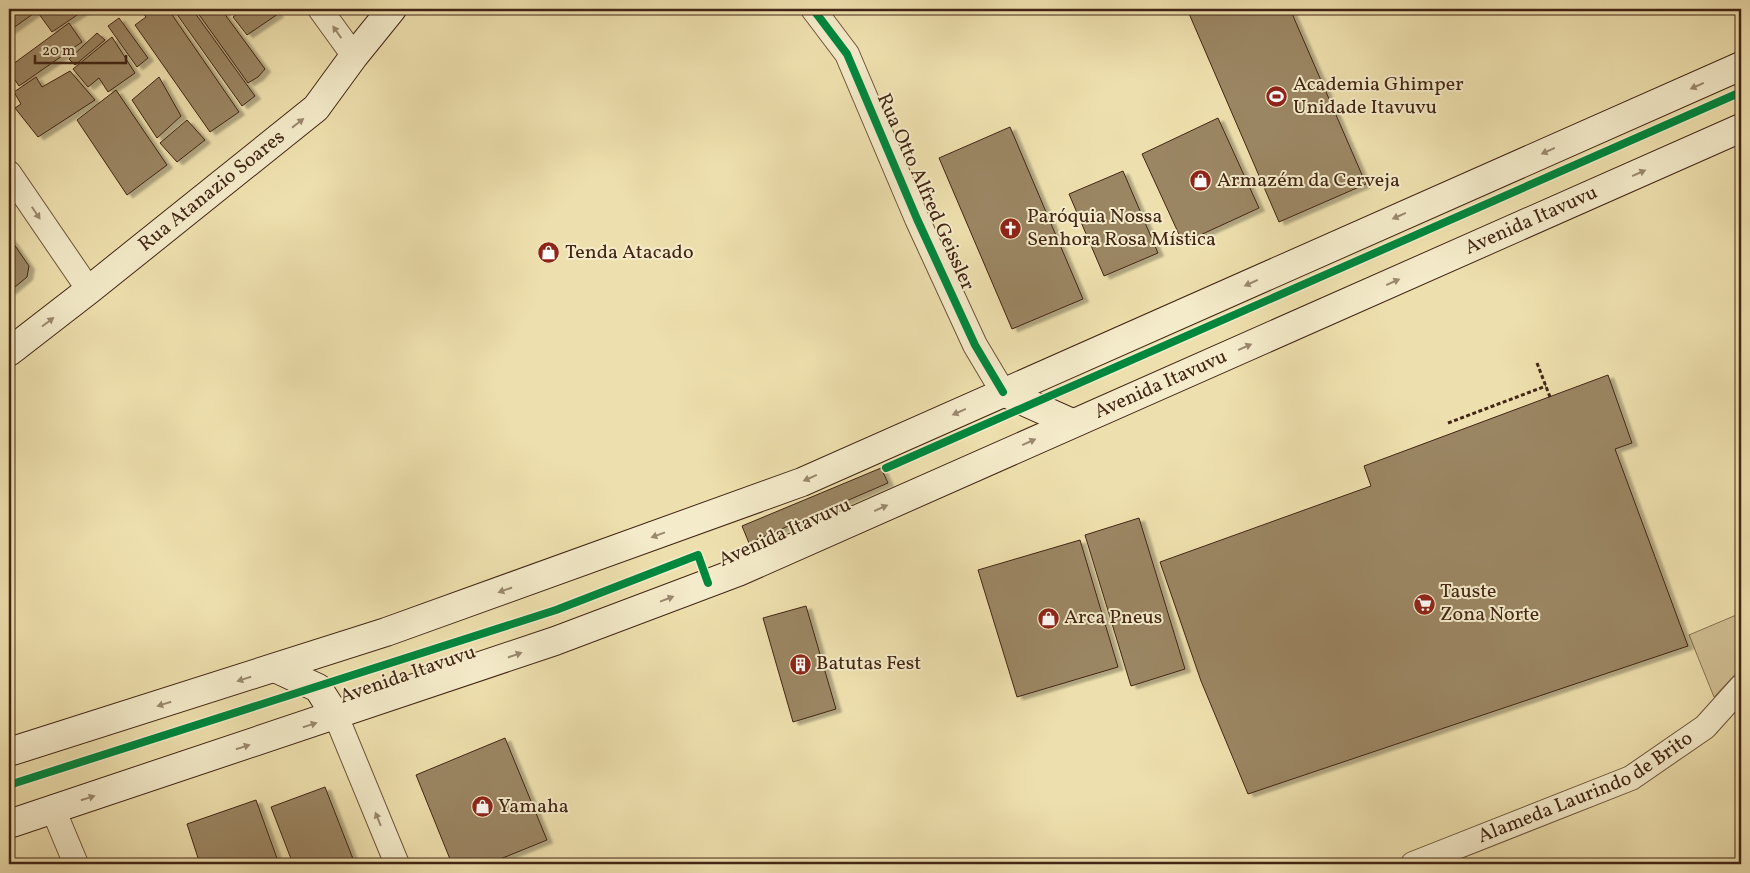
<svg xmlns="http://www.w3.org/2000/svg" width="1750" height="873" font-family="Vollkorn,serif">
<defs>
<filter id="shadow"><feDropShadow dx="5.5" dy="3" stdDeviation="1" flood-color="#0004"/></filter>
</defs>
<rect width="100%" height="100%" fill="#eee0ae"/>
<filter id="stains"><feTurbulence type="fractalNoise" baseFrequency=".004" numOctaves="4"/><feColorMatrix values="0 0 0 0 .2 0 0 0 0 .09 0 0 0 0 .02 0 0 0 .5 -.17"/></filter>
<radialGradient id="worn" r=".72"><stop offset=".6" stop-color="#630" stop-opacity="0"/><stop offset="1" stop-color="#630" stop-opacity=".3"/></radialGradient>
<path fill="#d1c094" stroke="#8a7254" d="M1741,613V668L1714,697L1689,635Z"/>
<path fill="#9b8664" stroke="#422514" filter="url(#shadow)" d="M9,9H40L9,31Z
M48,9H86L52,32L39,14Z
M140,9H168L239,112L210,132L135,25L146,17Z
M181,9H192L255,96L242,106L176,13Z
M195,9H221L265,69L258,77L248,83Z
M244,9H274L278,14L247,35L233,17Z
M1187,9H1290L1366,184L1279,222Z
M119,18L148,58L137,67L108,26Z
M69,23L82,42L19,86L9,71V67Z
M97,33L105,40L75,65L69,59Z
M112,37L135,73L108,92L99,78L88,87L73,69Z
M70,71L95,100L38,137L15,108L21,104L14,92L36,77L42,87Z
M159,77L181,116L157,138L132,100Z
M116,90L167,165L127,195L77,120Z
M1218,118L1259,208L1183,243L1142,154Z
M187,120L205,140L177,162L160,143Z
M1010,127L1083,299L1012,329L939,158Z
M1123,171L1158,253L1104,276L1069,194Z
M9,237L29,266L27,277L9,292Z
M1608,375L1632,443L1615,449L1688,646L1248,794L1201,681L1160,562L1371,486L1364,466Z
M881,468L888,483L749,543L742,526Z
M1139,518L1185,669L1131,686L1085,535Z
M1080,540L1118,667L1017,697L978,570Z
M806,606L836,709L793,722L763,618Z
M505,738L547,840L488,864H452L416,775Z
M325,787L355,864H293L271,807Z
M256,800L279,864H200L187,824Z"/>
<g fill="none" stroke-linecap="round" stroke-linejoin="round">
<defs>
<g id="minor">
<path d="M320,9L354,56"/>
<path d="M813,9L847,54L917,219L975,345L1003,392"/>
<path d="M9,173L89,290"/>
<path d="M336,716L397,864"/>
<path d="M53,809L76,864"/>
<path id="s1" d="M1413,864L1631,778L1705,727L1741,687"/>
</g>
<g id="secondary">
<path id="s2" d="M9,352L89,290L316,108L354,56L392,9"/>
<path d="M1003,392L1072,423"/>
<path d="M277,669L318,688L336,716"/>
<path d="M9,752L386,632L802,482L1741,66"/>
<path id="s3" d="M9,824L555,641L738,572L1741,128"/>
</g>
</defs>
<use href="#minor" stroke="#6d543a" stroke-width="26"/>
<use href="#secondary" stroke="#422514" stroke-width="30"/>
<path stroke="#422514" stroke-width="3" stroke-dasharray="4 2.5" stroke-linecap="butt" d="M1537,363L1550,397
M1448,423L1546,386"/>
<use href="#minor" stroke="#f4ebca" stroke-width="24"/>
<use href="#secondary" stroke="#f4ebca" stroke-width="28"/>
<defs>
<path id="cycleway" d="M813,9L847,54L917,219L975,345L1003,392
M886,468L1741,92
M9,785L556,610L698,555L708,583"/>
</defs>
<use href="#cycleway" stroke="#f4ebca" stroke-width="11"/>
<use href="#cycleway" stroke="#00873e" stroke-width="8"/>
</g>
<defs><path id="oneway-solid" d="M-6-.8H1V-3.2L6.5 0L1 3.2V.8H-6Z" transform="scale(1.25)"/></defs>
<g fill="#9b886f">
<use href="#oneway-solid" transform="translate(337 32) rotate(-125)"/>
<use href="#oneway-solid" transform="translate(1697 86) rotate(156)"/>
<use href="#oneway-solid" transform="translate(298 123) rotate(-38)"/>
<use href="#oneway-solid" transform="translate(1548 151) rotate(156)"/>
<use href="#oneway-solid" transform="translate(1639 173) rotate(-24)"/>
<use href="#oneway-solid" transform="translate(36 213) rotate(56)"/>
<use href="#oneway-solid" transform="translate(1399 216) rotate(156)"/>
<use href="#oneway-solid" transform="translate(1393 282) rotate(-24)"/>
<use href="#oneway-solid" transform="translate(1251 283) rotate(156)"/>
<use href="#oneway-solid" transform="translate(48 322) rotate(-37)"/>
<use href="#oneway-solid" transform="translate(1245 347) rotate(-24)"/>
<use href="#oneway-solid" transform="translate(959 412) rotate(156)"/>
<use href="#oneway-solid" transform="translate(1029 442) rotate(-24)"/>
<use href="#oneway-solid" transform="translate(810 478) rotate(156)"/>
<use href="#oneway-solid" transform="translate(881 508) rotate(-24)"/>
<use href="#oneway-solid" transform="translate(658 535) rotate(160)"/>
<use href="#oneway-solid" transform="translate(505 590) rotate(161)"/>
<use href="#oneway-solid" transform="translate(667 599) rotate(-21)"/>
<use href="#oneway-solid" transform="translate(515 655) rotate(-19)"/>
<use href="#oneway-solid" transform="translate(244 679) rotate(163)"/>
<use href="#oneway-solid" transform="translate(164 704) rotate(163)"/>
<use href="#oneway-solid" transform="translate(310 725) rotate(-18)"/>
<use href="#oneway-solid" transform="translate(243 747) rotate(-18)"/>
<use href="#oneway-solid" transform="translate(88 798) rotate(-18)"/>
<use href="#oneway-solid" transform="translate(378 819) rotate(-112)"/>
</g>
<defs>
<symbol id="stadium-disc" viewBox="-11 -11 22 22"><circle r="9.5" fill="#8f2418" stroke="#f4ebca"/><path d="M0-5a6.5 5 0 1 0 0 10a6.5 5 0 1 0 0-10ZM-3.5-1.8h7v3.6h-7Z" fill="#fff"/></symbol>
<symbol id="shop-disc" viewBox="-11 -11 22 22"><circle r="9.5" fill="#8f2418" stroke="#f4ebca"/><path d="M-5-2.5h2.3a2.7 3.5 0 0 1 5.4 0H5L5.5 6h-11ZM-1.5-2.5h3a1.5 2.3 0 0 0-3 0Z" fill="#fff"/></symbol>
<symbol id="church-disc" viewBox="-11 -11 22 22"><circle r="9.5" fill="#8f2418" stroke="#f4ebca"/><path d="M-1.2-6h2.4v3.5h3.3v2.4h-3.3V6h-2.4V-.1h-3.3v-2.4h3.3Z" fill="#fff"/></symbol>
<symbol id="supermarket-disc" viewBox="-11 -11 22 22"><circle r="9.5" fill="#8f2418" stroke="#f4ebca"/><path d="M-6-5.5h2.5l.6 2H6L4.5 2H-2.5L-4.4-4H-6ZM-1.5 3.2a1.3 1.3 0 1 0 .1 0ZM3 3.2a1.3 1.3 0 1 0 .1 0Z" fill="#fff"/></symbol>
<symbol id="building-disc" viewBox="-11 -11 22 22"><circle r="9.5" fill="#8f2418" stroke="#f4ebca"/><path d="M-4-6H4V6H1V3H-1V6H-4ZM-2.5-4.3h1.7v1.8h-1.7ZM.8-4.3h1.7v1.8H.8ZM-2.5-1h1.7V.8h-1.7ZM.8-1h1.7V.8H.8Z" fill="#fff"/></symbol>
</defs>
<g fill-rule="evenodd">
<use href="#stadium-disc" x="1264" y="84" width="25" height="25"/>
<use href="#shop-disc" x="1188" y="168" width="25" height="25"/>
<use href="#church-disc" x="998" y="216" width="25" height="25"/>
<use href="#shop-disc" x="536" y="240" width="25" height="25"/>
<use href="#supermarket-disc" x="1412" y="592" width="25" height="25"/>
<use href="#shop-disc" x="1036" y="606" width="25" height="25"/>
<use href="#building-disc" x="788" y="652" width="25" height="25"/>
<use href="#shop-disc" x="470" y="794" width="25" height="25"/>
</g>
<g text-anchor="middle" dominant-baseline="central" stroke-width="4" stroke-linejoin="round" paint-order="stroke">
<g font-size="20" fill="#422514" stroke="#f4ebca" text-anchor="start">
<text x="1293" y="85">Academia Ghimper<tspan x="1293" dy="23">Unidade Itavuvu</tspan></text>
<text x="1217" y="181">Armazém da Cerveja</text>
<text x="1027" y="217">Paróquia Nossa<tspan x="1027" dy="23">Senhora Rosa Mística</tspan></text>
<text x="565" y="253">Tenda Atacado</text>
<text x="1440" y="592">Tauste<tspan x="1440" dy="23">Zona Norte</tspan></text>
<text x="1064" y="618">Arca Pneus</text>
<text x="816" y="664">Batutas Fest</text>
<text x="498" y="807">Yamaha</text>
</g>
<g font-size="20" fill="#422514" stroke="#f4ebca">
<text stroke="none"><textPath href="#s2" startOffset="259">Rua Atanazio Soares</textPath></text>
<text transform="translate(925 192) rotate(66)">Rua Otto Alfred Geissler</text>
<text stroke="none"><textPath href="#s3" startOffset="1639">Avenida Itavuvu</textPath></text>
<text stroke="none"><textPath href="#s3" startOffset="1234">Avenida Itavuvu</textPath></text>
<text transform="translate(785 533) rotate(-24)">Avenida Itavuvu</text>
<text transform="translate(408 675) rotate(-19)">Avenida Itavuvu</text>
<text stroke="none"><textPath href="#s1" startOffset="189">Alameda Laurindo de Brito</textPath></text>
</g>
</g>
<rect width="1750" height="873" fill="none" stroke="#eee0ae" stroke-width="30"/>
<rect x="10" y="10" width="1730" height="853" fill="none" stroke="#422514" stroke-width="2.5"/>
<rect x="15" y="15" width="1720" height="843" fill="none" stroke="#422514"/>
<path d="M35 55v8h91v-8" fill="none" stroke="#422514" stroke-width="2.5"/>
<text x="42" y="55" font-size="15" fill="#422514" stroke="#f4ebca" stroke-width="4" paint-order="stroke">20 m</text>
<rect width="100%" height="100%" filter="url(#stains)"/>
<rect width="100%" height="100%" fill="url(#worn)"/>
</svg>
